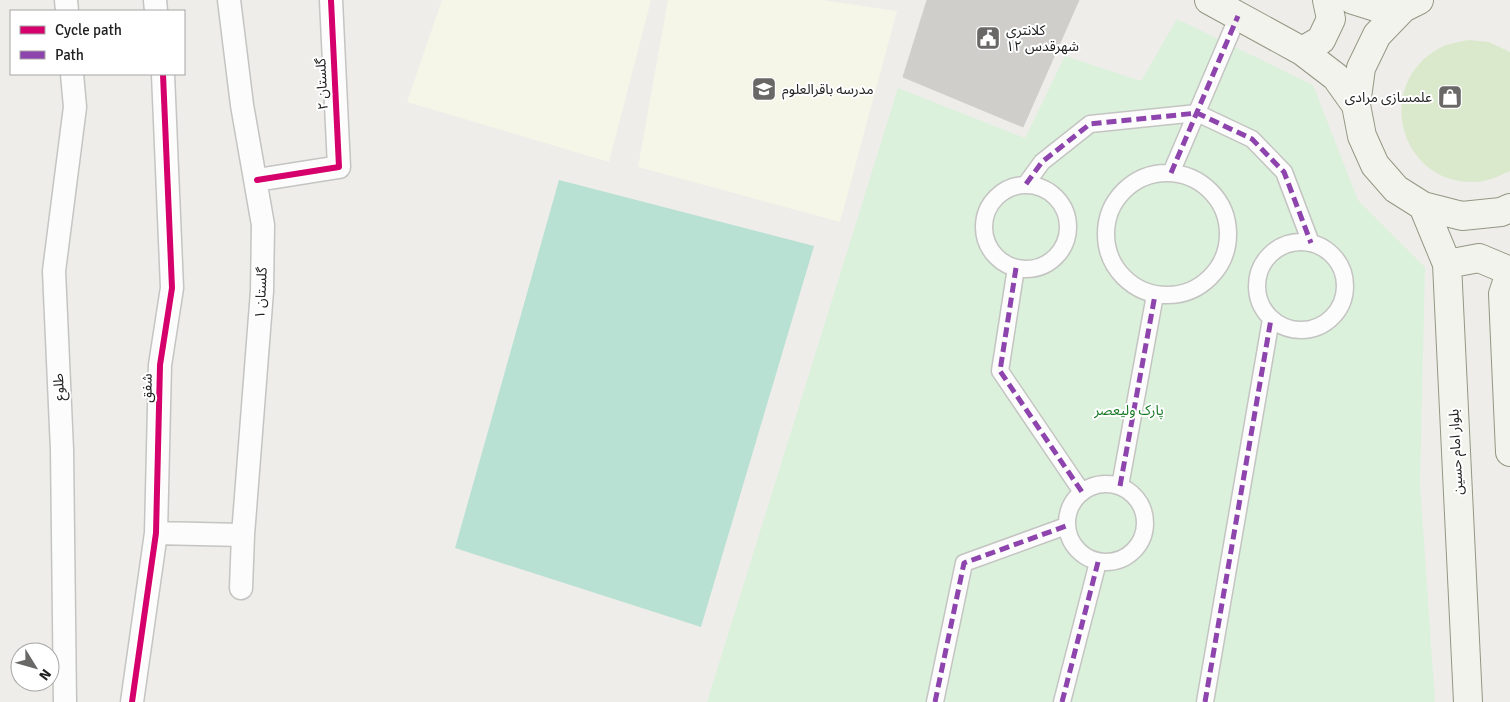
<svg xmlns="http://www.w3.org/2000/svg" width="1510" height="702" font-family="Signika,'Noto Sans Arabic',sans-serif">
<rect width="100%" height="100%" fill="#eeedea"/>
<path fill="#f5f6e7" d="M442,0H651L609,162L407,102Z
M668,0H822L897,11L840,222L638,167Z"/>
<path fill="#dae9cc" d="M1469,40L1489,42L1510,52V171C1499,176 1487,182 1474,182C1408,184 1377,103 1424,59C1431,53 1441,46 1450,44C1456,42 1463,41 1469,40Z"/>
<path fill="#dbf1dc" d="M1177,19L1313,85L1358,200L1425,267L1420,484L1435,702H707L898,88L1025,138L1065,56L1141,81Z"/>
<path fill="#b9e1d3" d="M559,180L814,246L701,627L455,548Z"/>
<path fill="#cfcecb" stroke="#d1cfcc" d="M927,0H1079L1023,127L903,77Z"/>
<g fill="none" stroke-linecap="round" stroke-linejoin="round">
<defs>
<path id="pedestrian" d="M1171,173L1238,16
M1106 234a61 61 0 1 1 122 0a61 61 0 1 1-122 0Z
M1026,184L1042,162L1090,124L1197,113L1252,139L1284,172L1311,243
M984 227a42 42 0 1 1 84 0a42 42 0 1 1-84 0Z
M1257 286a44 44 0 1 1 88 0a44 44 0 1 1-88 0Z
M1016,268L1000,371L1082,492
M1067 523a39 39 0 1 1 78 0a39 39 0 1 1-78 0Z
M1120,486L1155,295
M935,702L964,563L1066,526
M1062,702L1098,562
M1205,702L1271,319"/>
<path id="minor" d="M66,0L67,11
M155,0L156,11
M229,0L242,105L263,225L262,291L243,535L241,588
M257,180L339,167L331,0
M156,533L243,535
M65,702L62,450L54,271L75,107L72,74
M132,702L156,533L160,365L172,288L163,74"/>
<path id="secondary" d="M1209,0L1302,51L1336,77L1356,105
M1353,0L1385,10L1403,8
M1419,0L1403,8L1377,35L1361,68L1356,105L1362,136L1375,165L1396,189L1423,206L1462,216L1501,212L1510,208
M1302,51L1321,40L1331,19L1327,0
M1423,206L1447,264L1468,702
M1447,264L1479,258L1510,271
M1510,273L1503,294L1510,452"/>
</defs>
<use href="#pedestrian" stroke="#c4c4c2" stroke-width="19"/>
<use href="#minor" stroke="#c4c4c2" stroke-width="25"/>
<use href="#secondary" stroke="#949783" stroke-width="30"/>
<use href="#pedestrian" stroke="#fcfcfc" stroke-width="16"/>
<use href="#minor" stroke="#fcfcfc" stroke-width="22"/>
<use href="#secondary" stroke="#f3f3ed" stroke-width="28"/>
<path stroke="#8e44ad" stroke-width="5" stroke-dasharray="10 5" stroke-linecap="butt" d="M1171,173L1238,16
M1026,184L1042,162L1090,124L1197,113L1252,139L1284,172L1311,243
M1016,268L1000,371L1082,492
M1120,486L1155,295
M935,702L964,563L1066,526
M1062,702L1098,562
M1205,702L1271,319"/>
<defs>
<path id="cycleway" d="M257,180L339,167L331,0
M132,702L156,533L160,365L172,288L163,74"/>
</defs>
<use href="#cycleway" stroke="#fff" stroke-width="9"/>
<use href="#cycleway" stroke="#d6006c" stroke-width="6"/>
</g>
<defs>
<symbol id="civic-square" viewBox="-11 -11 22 22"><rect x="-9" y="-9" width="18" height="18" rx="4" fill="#696867" stroke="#fff"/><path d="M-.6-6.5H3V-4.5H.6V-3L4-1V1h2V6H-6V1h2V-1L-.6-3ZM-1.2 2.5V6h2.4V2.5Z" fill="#fff"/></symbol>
<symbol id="school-square" viewBox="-11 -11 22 22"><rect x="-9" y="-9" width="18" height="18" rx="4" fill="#696867" stroke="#fff"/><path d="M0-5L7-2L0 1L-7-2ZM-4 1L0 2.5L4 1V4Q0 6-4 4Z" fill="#fff"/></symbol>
<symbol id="shop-square" viewBox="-11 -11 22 22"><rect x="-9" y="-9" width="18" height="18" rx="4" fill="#696867" stroke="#fff"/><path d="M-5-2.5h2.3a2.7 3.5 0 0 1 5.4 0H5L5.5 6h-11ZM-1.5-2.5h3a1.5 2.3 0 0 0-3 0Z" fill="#fff"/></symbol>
</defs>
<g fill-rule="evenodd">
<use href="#civic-square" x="974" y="24" width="28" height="28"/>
<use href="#school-square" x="750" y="75" width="28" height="28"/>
<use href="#shop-square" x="1436" y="83" width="28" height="28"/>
</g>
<g text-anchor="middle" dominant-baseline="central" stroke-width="4" stroke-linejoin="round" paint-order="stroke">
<g font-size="14" fill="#212121" stroke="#fff" text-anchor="start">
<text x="1006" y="30">کلانتری<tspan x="1006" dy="16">۱۲ شهرقدس</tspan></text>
<text x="782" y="89">مدرسه باقرالعلوم</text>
<text x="1432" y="97" text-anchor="end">علمسازی مرادی</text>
</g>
<g font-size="14" fill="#212121" stroke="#fff">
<text transform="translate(322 84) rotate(-93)">گلستان ۲</text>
<text transform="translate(261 293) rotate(-87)">گلستان ۱</text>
<text transform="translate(59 387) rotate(-93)">طلوع</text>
<text transform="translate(147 388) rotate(-89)">شفق</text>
<text transform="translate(1456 452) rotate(-93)">بلوار امام حسین</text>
</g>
<g font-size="14" fill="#167824" stroke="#fff">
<text x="1129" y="410">پارک ولیعصر</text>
</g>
</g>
<rect x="10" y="10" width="175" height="65" fill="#ffffff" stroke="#a6a6a6"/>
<rect x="20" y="26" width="25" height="8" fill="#d6006c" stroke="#a6a6a6"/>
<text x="55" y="35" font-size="15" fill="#212121">Cycle path</text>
<rect x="20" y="51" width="25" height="8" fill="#8e44ad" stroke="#a6a6a6"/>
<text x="55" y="60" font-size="15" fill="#212121">Path</text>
<g transform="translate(35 667) rotate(127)"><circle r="24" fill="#ffffff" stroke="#a6a6a6"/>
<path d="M0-4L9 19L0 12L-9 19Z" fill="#696867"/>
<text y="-8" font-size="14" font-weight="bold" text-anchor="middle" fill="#212121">N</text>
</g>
</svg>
